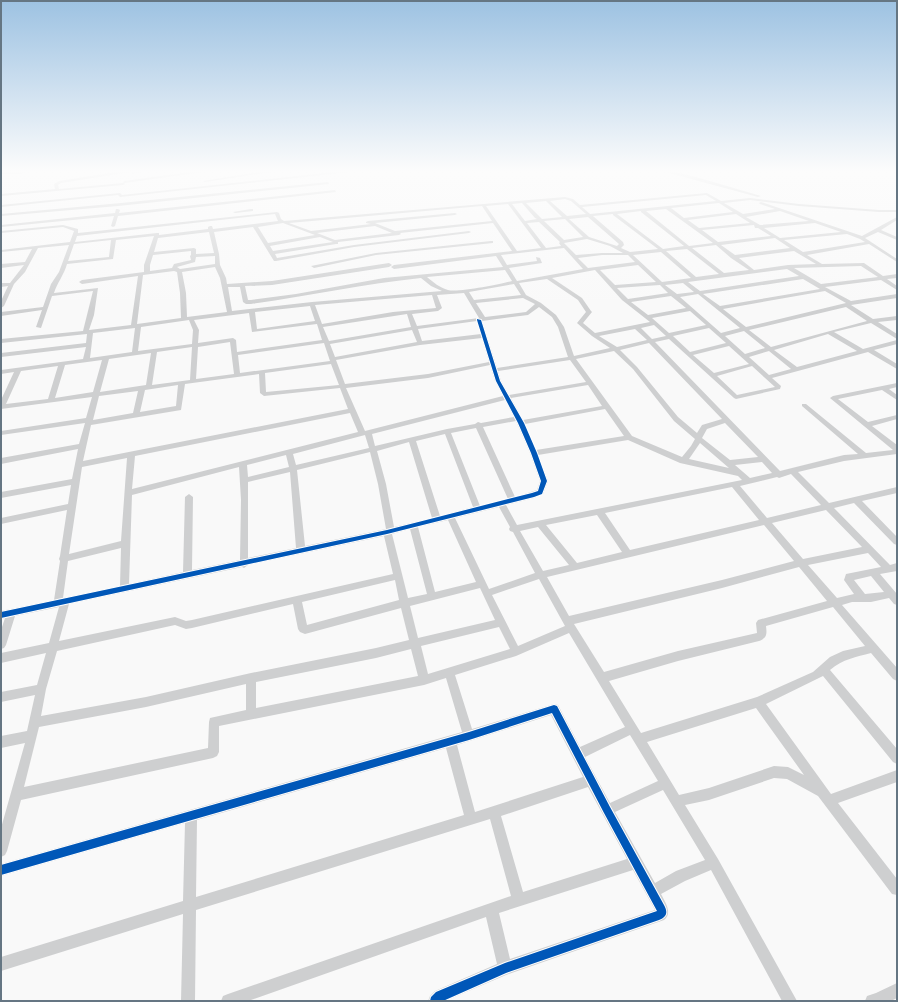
<svg xmlns="http://www.w3.org/2000/svg" width="898" height="1002" font-family="Figtree,sans-serif">
<rect width="100%" height="100%" fill="#f9f9f9"/>
<g fill="none" stroke-linecap="round" stroke-linejoin="round">
<path fill="#cecfd0" fill-rule="evenodd" d="M25,170H33L20,174H1V172H20Z
M128,170H132L134,172L154,170L133,174L130,172L61,183L58,185L59,189L123,183L124,181L205,170H218L124,183L125,184L123,185L1,196V194L55,189L54,184L59,181Z
M272,170H285L205,182L203,181Z
M352,170H368L120,197L118,195L1,207V205L120,193L122,195Z
M658,170H666L696,177L761,196L758,197Z
M328,182L329,184L118,206L1,216V214L121,203Z
M335,190L336,192L118,216L115,226L113,227L111,226L114,216L1,227V225L115,213L116,209H118L120,210L119,213Z
M707,193L721,201L750,198L799,204L879,210H897V212H879L799,206L750,200L724,203L743,214L775,209L760,204L759,203L761,202L862,236L897,217V220L881,230L897,237V240L878,232L865,238L897,259V262L869,244L807,255L822,264L864,263L883,276L897,274V278L887,279L897,286V290L881,280L825,287L851,301L897,294V298L851,305L873,319L897,316V320L878,322L897,334V339L871,323L834,332L863,349L897,340V344L874,350L897,364V369L868,352L772,378L781,386L780,389L736,399L734,398L669,339L655,342L780,471L844,455L858,454L802,406V404H806L866,453L893,450L830,398L833,396L897,383V387L889,389L897,395V400L882,390L838,399L868,422L897,415V419L872,426L897,445V454L844,461L798,472L829,503L897,487V493L862,501L897,537V545L894,544L854,503L834,508L890,565L897,563V571L880,574L897,594V605L894,604L889,598L871,602H852L842,605L897,668V681L893,679L871,653C856,657 843,659 830,670L897,749V764L893,762L823,676L766,704L831,794L897,770V782L838,803L897,879V895L892,894L818,796L787,779L774,778L709,800L685,805L718,859L797,1001H782L711,870L685,881L661,894C665,902 673,913 664,920L506,975L445,1001H428L430,996L435,991L497,964L486,917L248,1001H221L223,996L228,994L511,896L490,819L196,910L195,1001H181L183,914L1,971V957L183,901L185,823L1,876V864L462,732L446,678L424,685L219,726V752L217,756L213,758L21,800L7,851L5,855L1,857V828L25,743L1,748V736L27,731L35,695L1,702V692L37,685L46,653L1,663V653L49,643L59,607L15,616L6,645L4,648L1,649V630L5,618L1,619V611L54,600L60,561L59,559L60,556L67,510L1,524V518L68,504L71,485L1,498V492L72,479L78,449L1,464V458L79,444L85,423L1,435V431L86,418L92,397L1,409V400L14,372L1,374V370L83,359L86,347L1,357V353L86,343L87,334L1,343V339L83,331L93,291L52,296L41,328L36,327L42,310L1,316V312L43,307L51,284L59,272L69,245L38,248L25,272L14,284L4,306L1,308V301L8,286L1,287V283H10L24,265L1,268V264L25,262L32,249L1,252V250L70,242L74,231L63,227L1,233V231L63,225L78,229V233L277,212L279,213L281,219L284,221L565,197L573,199L580,205ZM706,195L716,201L590,214L582,207ZM565,199L571,201L586,214L567,216L550,201ZM546,201L562,217L542,219L526,203ZM522,203L535,218L537,219L525,221L512,204ZM719,203L733,212L684,218L671,208ZM508,204L541,248L517,251L486,206ZM482,206L492,221L395,231L375,223L455,215L457,214L455,213L368,221L366,222V223L371,224L311,231L289,223ZM666,209L713,243L689,246L646,211ZM641,211V212L684,246L663,249L617,214ZM780,211L809,221L760,225L746,217ZM275,214L278,221L213,229L212,226H210L208,227V229L159,235V233H157L75,242L77,236ZM613,214V215L658,249L630,252L621,248L624,245L623,242L593,216ZM736,214L750,223L699,228L688,220ZM588,217L619,244L617,246L589,237L569,219ZM565,219L583,237L564,240L544,221ZM539,222L560,242L559,243L561,246L546,248L527,223ZM283,223L315,235L268,243L258,227ZM493,223L512,251L394,265L391,267L394,269L496,256L503,267L384,278L296,294L251,300H248L245,286L272,285L389,267L392,265L389,263L272,281L227,284L226,278L220,265L219,254L214,232L253,227L274,261H276L354,247L469,233L471,232L469,231L354,245L277,258L275,254L336,244H338V242L399,235L401,234L400,233ZM815,223L841,232L780,238L764,228ZM754,225L755,228H758L771,236L718,242L702,230ZM375,226L392,233L335,240L317,233ZM209,232L214,253L196,254V249L194,248L154,252L158,238ZM847,234L860,239L865,242L803,252L784,240ZM154,236L144,265V272L82,280L79,282L82,284L138,276L131,325L89,330L94,315L98,288L54,293C57,283 64,275 67,264L113,259L116,240ZM320,237L333,242L273,251L270,246ZM775,238L790,248L735,255L721,245ZM587,239L610,246L623,253H602L576,255L564,243ZM111,240L109,257L68,261L74,244ZM716,245L731,258L749,270L724,273L692,248ZM564,248L583,269L517,281L509,268L542,263L540,258L536,257L537,261L507,265L501,255ZM687,249L719,274L696,277L666,251ZM191,251V255L190,256L191,260L174,264L172,268L150,271V265L153,255ZM794,251L816,264L788,265L754,270L739,258ZM661,252L691,278L662,282L633,255ZM602,255H628L635,262L588,268L578,258ZM215,256V264L180,269L177,267L195,262L196,257ZM638,265L656,282L615,285L600,270ZM861,266L878,277L821,284L794,268ZM215,267L220,278L227,312L187,317L186,293L182,272ZM787,269L799,276L700,291L688,282ZM505,270L512,281C500,284 457,293 448,290C440,288 433,282 427,277ZM595,270L622,300L650,322L595,333L583,323L592,312L591,311L582,298L552,278ZM174,271L177,272L180,293L181,318L137,324L143,275ZM421,278L431,286L442,291L312,302L232,311L228,287H240L243,302L246,304H251C308,296 364,284 421,278ZM547,279L578,300L586,312L577,323L592,336L610,348L574,356L564,327L556,315L541,303L526,295L519,283ZM803,279L820,289L720,306L703,294ZM683,283L694,292L677,294L665,285ZM514,284L521,295L474,300L469,292ZM660,285L668,293L628,299L617,288ZM825,291L846,303L746,327L723,309ZM464,293L479,318L417,326L412,314L438,311L442,308L437,295ZM698,294L740,328L721,333L680,297ZM432,295L436,308L393,312L322,324L315,305ZM671,296L686,308L648,315L631,302ZM523,298L535,304L526,312L485,317L476,303ZM310,306L315,321L257,329L255,312ZM539,307L552,317L558,327L568,357L497,368L482,321L528,315ZM846,307L867,321L771,347L749,330ZM690,311L706,325L669,333L652,318ZM249,313L252,332L317,324L322,340L237,352L236,340L233,338L198,343L199,330L194,320ZM407,314L411,327L329,341L323,327ZM189,320L193,330L192,344L138,351L141,327ZM477,321L481,334L422,341L418,329ZM654,325L666,336L652,339L641,328ZM135,328L132,352L90,358L93,333ZM709,328L726,343L690,352L673,336ZM635,329L647,340L617,347L599,336ZM412,330L417,342L335,357L330,344ZM744,331L765,348L745,354L725,336ZM828,334L857,351L797,367L774,350ZM482,338L489,362L428,374L345,384L336,360L420,345ZM230,342L234,374L196,379L198,347ZM324,343L330,361L240,373L238,355ZM649,343L722,419L702,425L697,433L678,417L637,367L620,350ZM729,346L749,364L714,373L693,355ZM192,347L190,380L152,385L157,352ZM614,351L633,369L674,421L695,439L691,446L682,457L632,436L576,359ZM769,351L791,369L769,375L749,357ZM151,353L146,385L100,392L109,359ZM102,360L93,392L55,398L65,365ZM570,360L586,382L509,395L501,381L498,371ZM331,364L339,385L266,392L265,373ZM490,365L495,381L503,396L365,431L346,388L428,378ZM58,366L48,399L6,404L21,371ZM752,366L775,387L737,395L717,376ZM259,374L260,393L264,396L340,388L348,409L83,461L91,425L181,410L185,384ZM178,385L176,406L140,412L145,390ZM588,385L602,406L523,420L511,398ZM138,391L133,413L93,420L99,396ZM505,400L514,417L481,423L478,422L475,424L447,429L375,446L372,434ZM605,409L624,436L536,450L525,424ZM350,413L358,432L132,489L135,456ZM516,421L530,453L540,481L537,490L515,497L483,427ZM725,423L758,457L730,460L702,438L707,429ZM476,428L508,499L480,506L451,433ZM445,434L473,507L440,516L416,441ZM365,435L369,448L296,465L293,454ZM628,440L680,463L738,476L742,480L517,525L506,505L534,498L543,494L548,481L538,455ZM409,442L432,518L394,527L386,484L377,451ZM700,443L729,468L689,459ZM370,452L378,484L386,529L305,546L297,470ZM286,455L289,467L248,477L247,465ZM127,458L121,541L69,554L82,467ZM762,462L772,473L750,478L735,465ZM239,467L241,500L240,560L192,570L193,497L189,494L185,497L183,572L129,584L132,495ZM290,472L296,548L248,558V482ZM791,474L821,505L767,518L740,486L777,477L779,478ZM732,487L759,520L630,550L605,513ZM499,507L510,527L509,529L510,531L513,532L535,573L489,589L455,518ZM826,510L862,547L803,559L772,523ZM597,515L622,552L577,563L546,525ZM448,520L476,582L435,592L418,527ZM764,525L794,561L722,580L569,616L547,577ZM538,527L569,565L543,571L520,531ZM410,529L427,594L408,598L392,534ZM384,536L393,574L192,620L186,621L175,617L59,641L69,604L242,567L244,568L248,565ZM121,548L120,586L63,598L68,561ZM868,553L881,567L846,574L844,580L854,594L837,598L808,565ZM799,567L827,601L758,620L756,623L757,633L678,651L604,672L574,624L722,588ZM871,576L884,592L865,594L854,580ZM539,579L565,626L518,646L492,595ZM395,580L399,600L307,625L302,602ZM480,588L495,620L418,638L410,606ZM293,604L298,629L300,632L305,634L401,608L409,640L376,648L251,673L146,697L41,716L46,689L57,651L175,625L186,629L192,628ZM833,607L865,646L843,651L830,657L813,672L757,697L641,733L609,681L678,661L759,641C767,638 767,634 766,626ZM499,627L510,649L428,674L421,646ZM569,633L625,727L580,747L558,705L554,704L472,729L455,675L516,656ZM411,649L418,676L256,708V682L376,658ZM246,684V710L210,718L209,722L208,748L24,787L39,727L146,707ZM756,708L804,775L788,767L774,766L709,788L679,795L647,742ZM551,715L583,777L475,812L457,745ZM630,735L658,781L610,803L585,757ZM446,748L464,815L196,897L197,820ZM588,787L627,859L523,892L501,816ZM663,790L705,860L676,871L655,883L615,812ZM633,870L655,910L510,959L499,913Z
M251,209H253V211L235,213L233,212Z
M491,241H493V243L376,255L314,268L311,266L376,253Z
M897,983V998L891,1001H865L867,996L876,993Z"/>
<defs>
<path id="cycleway" d="M477,319L481,320L500,381L524,423L537,453L547,481L542,494L534,497L387,534L1,618V612L387,530L532,493L538,491L541,481L531,453L518,423L496,381L477,320Z
M554,705L557,706L610,807L664,905C668,912 667,917 659,920L506,973L443,1001H430L431,997L436,992L505,963L657,911L604,813L552,713L469,740L1,875V865L469,732Z"/>
</defs>
<use href="#cycleway" stroke="#fff" stroke-width="2"/>
<use href="#cycleway" fill="#0057b8" fill-rule="evenodd"/>
</g>
<linearGradient id="sky" x2="0" y2="1"><stop stop-color="#9dc2e2"/><stop offset="0.55" stop-color="#fcfcfc"/><stop offset="1" stop-color="#fcfcfc" stop-opacity="0"/></linearGradient>
<rect width="898" height="311" fill="url(#sky)"/>
<rect width="898" height="1002" fill="none" stroke="#657683" stroke-width="4"/>
</svg>
